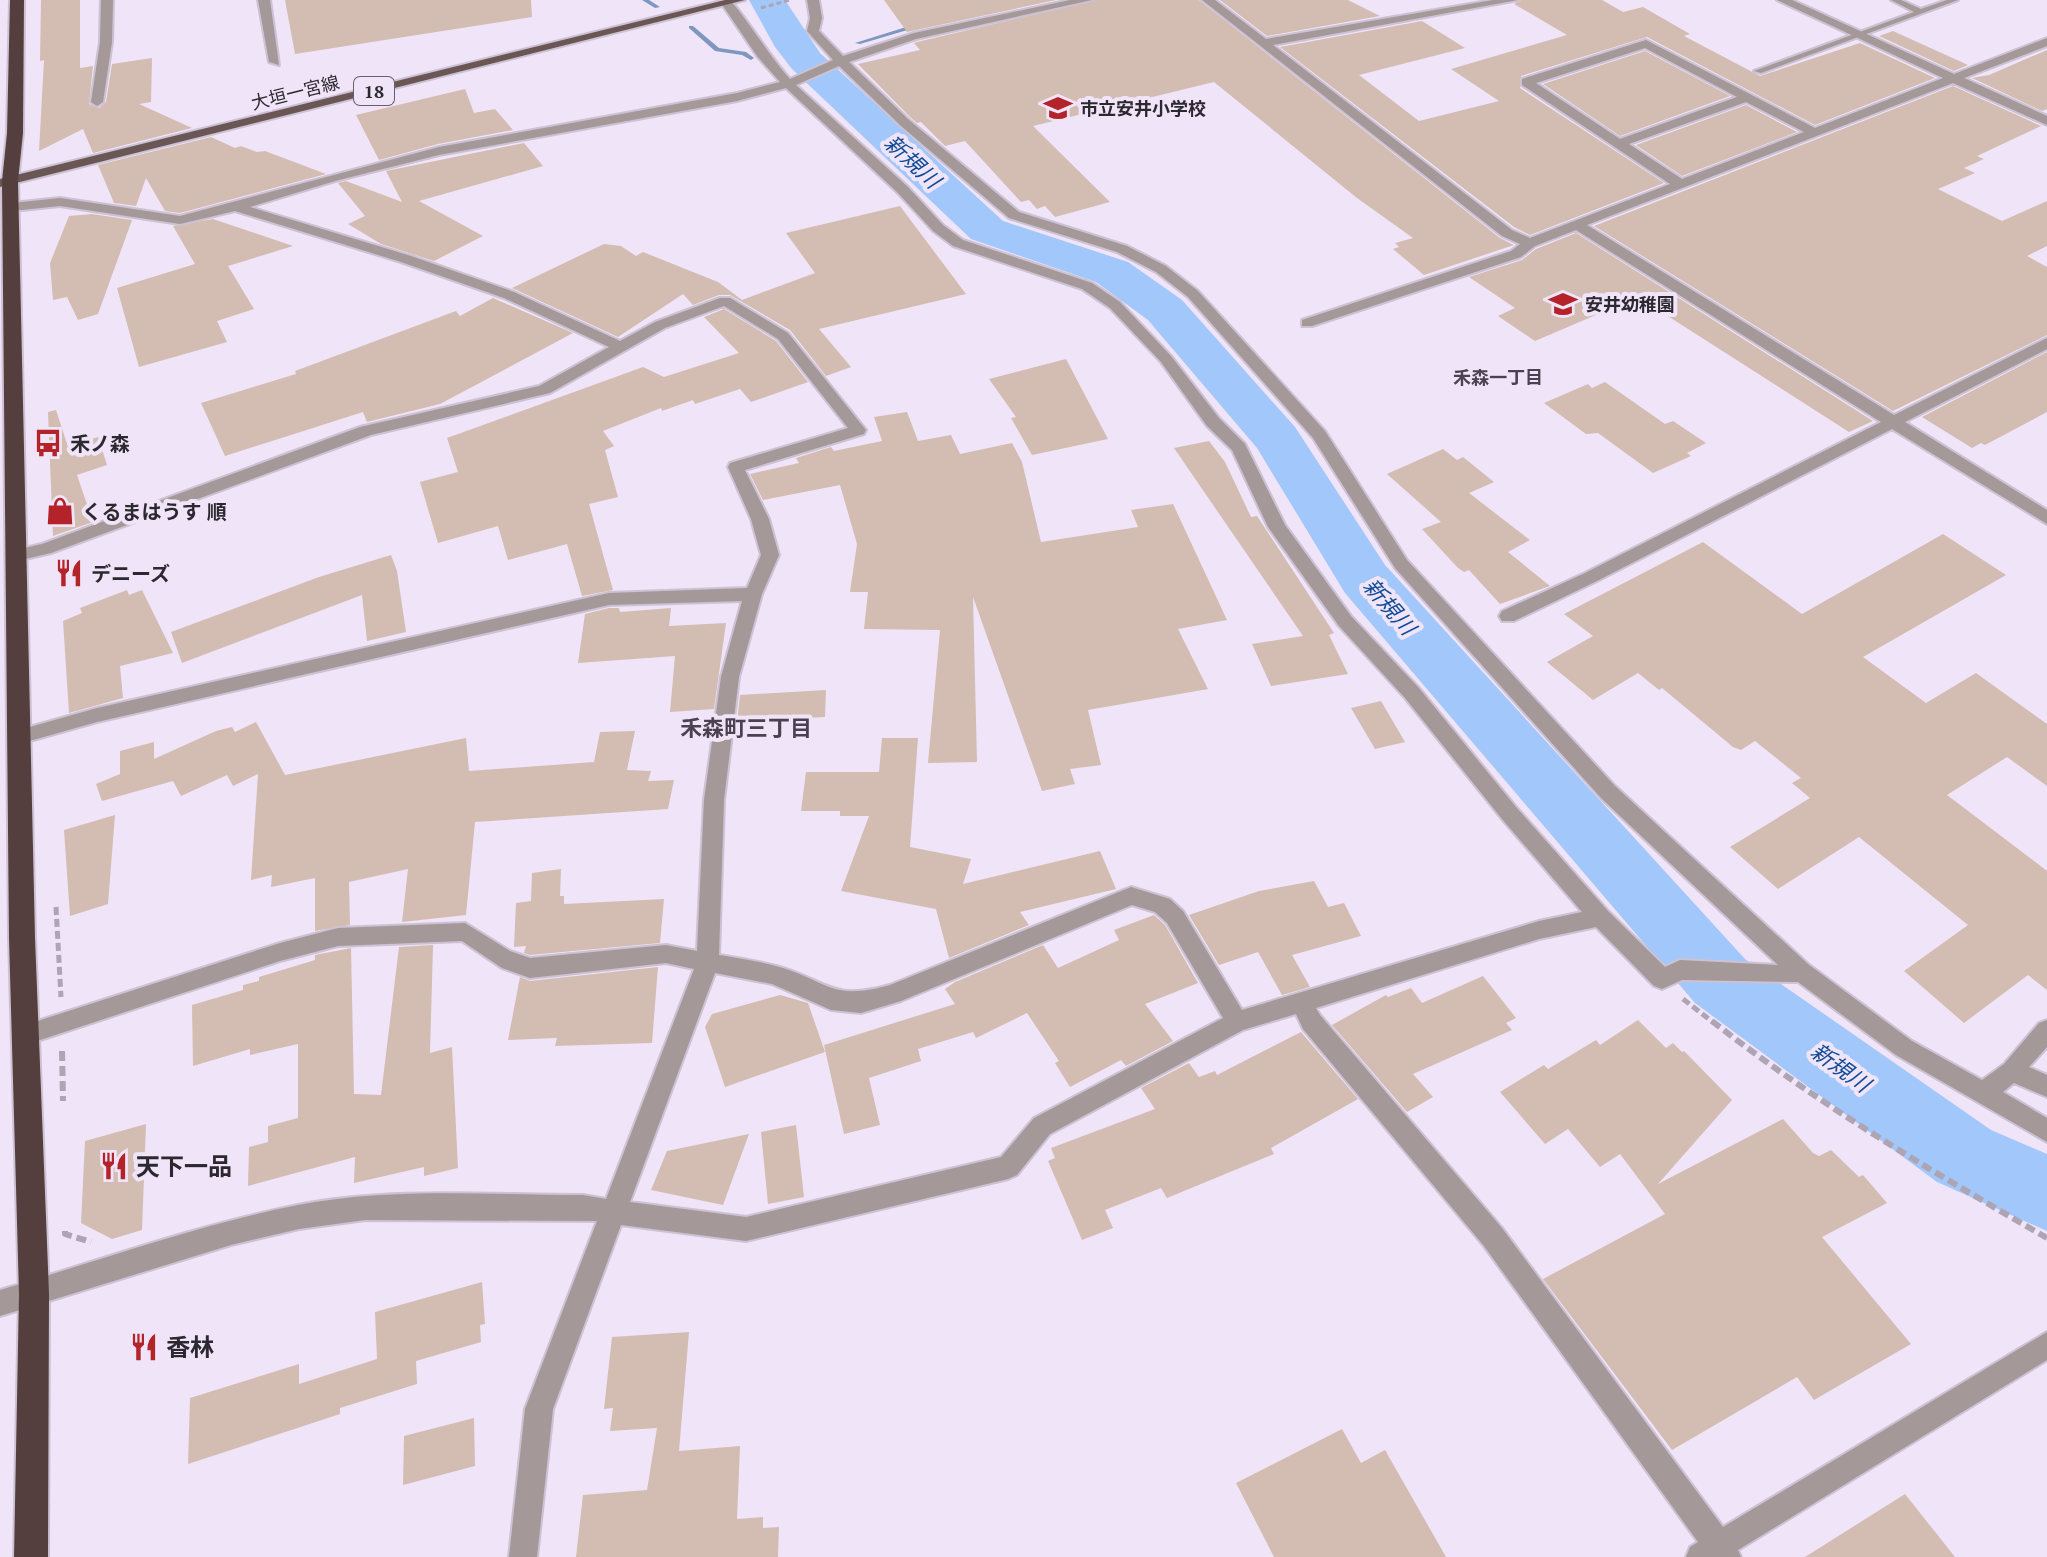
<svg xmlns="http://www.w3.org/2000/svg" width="2047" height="1557" font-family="'PT Serif','Noto Sans JP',serif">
<rect width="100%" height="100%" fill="#f0e4f8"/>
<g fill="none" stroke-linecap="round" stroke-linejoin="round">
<path fill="#7e97be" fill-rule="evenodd" d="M642,0H649L660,7L655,8Z
M919,23L922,25L921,26L860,44L855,43Z
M689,26H693L719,48L746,52L754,58L751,60L742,55L715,51L689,28Z"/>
<path fill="#a1c7fb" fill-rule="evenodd" d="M749,0H785L820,53L1003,221L1128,262L1182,300L1295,427L1385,565L1745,959L1991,1130L2047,1154V1231L1937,1182L1695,1003L1345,593L1257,448L1148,320L1096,282L971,239L792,69L775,47Z"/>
</g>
<path fill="#d3bcb2" d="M41,0H80V68L93,66L89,104L99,108L106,102L112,64L152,58L151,102L139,104L192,128L93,153L83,129L39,151L44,60L40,61Z
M285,0H531L532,17L295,54Z
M884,0H1056L907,32Z
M1095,0H1199L1500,238L1514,245L1424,275L1393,249L1399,247L1395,243L1413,238L1357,198L1214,82L1033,126L1110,202L1055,217L1045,206L1037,209L1029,200L1021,202L965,141L945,146L921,122L917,123L911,118L858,64L920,50L914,43L917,42Z
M1220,0H1348L1380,16L1267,36Z
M1521,0H1602L1623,12L1643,7L1690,34L1684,36L1760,76L1860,43L1935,78L1815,125L1647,37L1521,76L1520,88L1664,183L1530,235L1514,227L1280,47L1422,21L1465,48L1359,75L1419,121L1499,101L1451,69L1567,35L1514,4Z
M1893,31L1968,65L1954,71L1879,36Z
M2047,50V109L2042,111L1972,78L1989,75Z
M1645,51L1730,96L1620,136L1543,84Z
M1953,86L2041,126L1977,156L1984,159L1964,168L1975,173L1938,189L2002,221L2047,201V246L2027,256L2047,267V335L1893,411L1594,226Z
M465,89L474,113L495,109L513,130L438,144L379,160L356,115Z
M1746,105L1797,132L1682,176L1636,145Z
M211,137L235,148L241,146L257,152L265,151L326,174L180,213L165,211L146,178L136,206L114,203L98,165Z
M524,143L543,166L419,201L483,236L434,261L381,244L348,224L365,216L338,183L346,181L402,202L386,171Z
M900,206L966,294L819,329L851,367L826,376L790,330L730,295H719L693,305L683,294L618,337L512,288L604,244L621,246L636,256L643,252L718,282L742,300L815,273L786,233Z
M92,214L132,220L98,314L78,320L67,297L53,300L50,263L69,216Z
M213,219L293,246L228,266L254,309L217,321L227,342L139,367L117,288L195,264L173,226Z
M1576,233L1873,421L1849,432L1638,297L1535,341L1498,316L1515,308L1469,277L1522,260L1536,249Z
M493,298L573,333L440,404L367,422L363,412L225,456L201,403L296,374L295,371L456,311L460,316Z
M724,309L776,341L808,382L751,402L740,389L695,404L693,400L662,411L661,408L603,431L614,446L605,450L618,497L589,504L613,590L582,596L567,544L508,560L498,526L438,543L420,482L458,472L447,438L643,367L664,377L739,353L704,317Z
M2047,352V412L1985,445L1981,443L1972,448L1922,417Z
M1066,359L1108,439L1032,455L1011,418L1016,417L989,379Z
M1605,382L1665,424L1673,421L1706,443L1687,453L1691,456L1653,473L1598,433L1586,434L1544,403L1588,384L1592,388Z
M56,410L68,447L98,437L107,465L77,475L93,522L53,536L48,412Z
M907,412L918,441L951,435L960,454L1012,443L1022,462L1041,542L1138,527L1131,510L1173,504L1227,620L1178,629L1208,689L1088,710L1101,765L1070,769L1075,784L1042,791L973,597L977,762L928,763L940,630L864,629L868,592H850L857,544L840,485L763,500L750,474L799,463L796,458L831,447L834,451L882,441L874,417Z
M1209,441L1225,462L1251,517L1257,516L1334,633L1329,635L1348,674L1271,686L1252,644L1303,636L1174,448Z
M1443,449L1457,460L1463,457L1494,482L1469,493L1530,540L1508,552L1550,586L1500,604L1469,570L1464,572L1458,568L1422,529L1441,522L1387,474Z
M1943,534L2006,575L1863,657L1926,703L1976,673L2047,724V786L2007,757L1947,795L2047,871V990L2028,975L1964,1023L1904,971L1968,925L1859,837L1778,889L1730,847L1810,798L1792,783L1801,778L1755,741L1741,750L1733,747L1662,688L1659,690L1638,673L1593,700L1547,662L1593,636L1564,614L1703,542L1802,614Z
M391,555L397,571L406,632L367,641L362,595L182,663L171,632L319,577Z
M127,590L129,595L142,590L173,653L120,666L123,698L69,713L63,621L82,613L80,608Z
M609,608H619L620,612L671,608L669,626L726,623L714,709L670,712L675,656L578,663L585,614Z
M826,690L825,717L737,722L740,695Z
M1381,701L1405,742L1375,749L1351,708Z
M256,722L285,775L466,738L469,771L594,762L600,732L635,731L627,770L651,771L648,781L674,780L668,809L475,822L466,915L402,922L408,869L349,882L350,925L315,931V878L271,887L272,875L251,880L258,774L233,786L227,775L181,796L173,781L102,801L96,784L120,774V751L154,742V759L216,731L232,727L235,732Z
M882,738H918L910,847L971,859L963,884L1100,851L1116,889L1020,912L1029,925L949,958L936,909L841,891L869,816H840V811H801L806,772H879Z
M115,815L108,904L70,916L64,830Z
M561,869L560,896H564V904L664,899L660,943L530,955L524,953L526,946L514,947L516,903L531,901L532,873Z
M1314,881L1328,907L1344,903L1361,936L1292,955L1310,987L1282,995L1258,952L1219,965L1189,915L1259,891Z
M1154,915L1165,925L1198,983L1145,1004L1173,1041L1126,1066L1121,1060L1070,1087L1055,1063L1059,1061L1027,1013L976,1038L973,1032L918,1049L921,1061L869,1078L880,1125L844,1134L824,1045L955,1004L945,989L955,982L1043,945L1058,968L1119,940L1114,930Z
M433,945L430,1053L452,1047L458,1168L424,1176V1167L354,1183L355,1157L248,1186L249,1147L268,1142V1126L298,1118V1044L250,1055V1049L193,1066L192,1005L243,990V985L259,981V977L315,960V955L351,948L354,1094L381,1095L399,947Z
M658,967L652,1043L555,1046L557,1038L508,1040L520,977L530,981Z
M1483,976L1516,1018L1506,1023L1512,1030L1413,1074L1433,1097L1407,1112L1332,1025L1386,995L1388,997L1411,988L1422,1003Z
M780,995L808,1003L825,1052L725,1087L705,1027L712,1014Z
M1638,1020L1666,1048L1673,1043L1682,1052L1684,1051L1732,1100L1658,1184L1783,1119L1813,1153L1819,1156L1831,1150L1859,1177L1863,1175L1887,1203L1822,1237L1911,1344L1814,1400L1797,1377L1672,1450L1543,1279L1665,1214L1620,1154L1600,1167L1568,1129L1545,1144L1500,1092L1544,1065L1548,1069L1596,1040L1600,1045Z
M1301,1032L1358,1099L1271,1148L1274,1154L1167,1198L1161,1188L1105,1210L1113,1228L1082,1240L1048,1161L1055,1158L1051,1148L1155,1109L1141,1088L1189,1063L1199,1077L1215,1071L1217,1075Z
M146,1124L142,1230L112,1239L81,1223L85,1141Z
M796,1125L804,1197L768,1204L761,1132Z
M749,1134L723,1205L651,1190L667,1151Z
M482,1282L485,1324L480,1325L481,1342L416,1361L417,1384L340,1408V1414L188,1464L190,1398L299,1364V1384L377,1359L375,1312Z
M689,1332L679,1451L740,1446L737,1519L763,1517V1528L779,1527L778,1557H576L583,1495L647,1490L657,1428L610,1431L613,1408L604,1409L612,1337Z
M474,1418L475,1466L403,1485L404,1436Z
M1342,1429L1361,1463L1385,1450L1446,1557H1274L1236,1483Z
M1905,1494L1955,1557H1805Z"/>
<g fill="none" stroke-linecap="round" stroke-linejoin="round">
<defs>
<path id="lane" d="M1891,0H1901L1921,9L1947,0H1958L1761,73L1754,71L1914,12Z"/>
<path id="street" d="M101,0H113L112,42L103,102L97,106L91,102L100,42Z
M258,0H270L279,65L269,62Z
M725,0L731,1C752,26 768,54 790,79L833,60L807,31L810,18L807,0H819L822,18L819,31L843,56L914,33L1070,0H1092L916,39L849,62L909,120L1019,212L1127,246L1166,266L1198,291L1325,431L1407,560L1615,786L1808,964L1912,1041L1982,1080L2004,1064L2039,1023L2047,1020V1047L2029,1067L2047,1075V1097L2014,1083L2003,1092L2047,1118V1142L1896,1055L1798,982L1682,980L1662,989L1654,986L1596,927L1539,939L1316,1008L1320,1015L1502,1228L1723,1527L2047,1332V1360L1738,1550L1741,1557H1686L1690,1547L1698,1542L1484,1246L1303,1029L1296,1014L1243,1030L1050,1134L1017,1175L1008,1179L746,1241L621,1225L553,1409L537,1557H509L525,1409L597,1221L365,1220L299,1229L231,1245L0,1316V1290C98,1261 197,1225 298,1205C391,1187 489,1195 583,1195L606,1199L694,969L666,963L530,978L502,968L462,941L338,946L280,961L25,1045L17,1042L14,1035L17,1028L25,1025L280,943L338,928L465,923L510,951L530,958L666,945L697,951L704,800L721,677L742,601L609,605L97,722L19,744L12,742L9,737L12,732L97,708L609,593L747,588L761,555L751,519L728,467L730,463L848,428L778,339L724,306L665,328L550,393L371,435L51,553L17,561L11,559L8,555L11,551L42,544L360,427L539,386L609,347L504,298L401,262L235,211L180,224L60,206L12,211L5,207L12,203L60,198L180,216L439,147L737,93L780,82L757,56L721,3ZM839,66L901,126L1009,218L1117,252L1156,272L1188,297L1313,438L1395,568L1601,798L1778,965L1680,960L1665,967L1608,911L1516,807L1419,688L1351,616L1285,525L1245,444L1219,418L1171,356L1120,302L1092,283L963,240L943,225L908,187L796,85ZM786,88L898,193L933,231L953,246L1082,289L1110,308L1161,362L1207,426L1232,450L1268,527L1339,626L1405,698L1502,819L1582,912L1539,921L1242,1010L1183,911L1170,899L1131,887L890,985C829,1002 828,980 776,966C757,961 738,958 719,955L724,800L739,677L762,594L779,555L769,519L745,470L864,434L866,430L788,333L730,298H720L655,322L620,341L514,292L411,256L250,207L335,181L439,155L737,101ZM1132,905L1155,912L1167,923L1223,1018L1034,1118L1001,1157L746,1217L630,1202L715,973L772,984L831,1010L861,1013L901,1001Z
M1202,0H1215L1266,39L1493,0H1518L1273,45L1512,230L1530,238L1670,184L1522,85V79L1646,40L1815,128L1943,78L1777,0H1792L1954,74L2047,38V46L1964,78L2047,116V125L1953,83L1587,225L1894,415L2047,338V349L1905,422L2047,510V524L1892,429L1597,581L1514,621H1502L1499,616L1502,611L1585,573L1881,422L1576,230L1535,246L1521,257L1312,326H1302V320L1511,251L1520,244L1502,236ZM1645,48L1737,97L1620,139L1536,83ZM1746,102L1804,132L1682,179L1629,144Z"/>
<path id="primary" d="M725,0H745L0,187V179Z"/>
<path id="highway" d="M10,0H24L23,133L18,181L35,938L49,1294L48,1557H14L19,1294L9,938L2,181L7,133Z"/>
</defs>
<use href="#lane" stroke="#cdc2d4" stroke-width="4"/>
<use href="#street" stroke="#cdc2d4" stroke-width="4"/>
<use href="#primary" stroke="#cdc2d4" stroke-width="4"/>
<use href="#highway" stroke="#cdc2d4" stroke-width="4"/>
<path stroke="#ada4b4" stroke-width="3" stroke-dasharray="5 3" stroke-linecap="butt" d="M761,8L790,0"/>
<path stroke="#ada4b4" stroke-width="5" stroke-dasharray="8 4" stroke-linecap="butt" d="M56,907L61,997
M1683,999L1714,1023"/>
<path stroke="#ada4b4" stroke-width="6" stroke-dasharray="10 5" stroke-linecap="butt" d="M1712,1021C1818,1104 1931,1171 2047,1238
M62,1051L63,1101
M65,1231V1234L91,1242"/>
<use href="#lane" fill="#a49898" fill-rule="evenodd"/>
<use href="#street" fill="#a49898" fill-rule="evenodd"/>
<use href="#primary" fill="#695655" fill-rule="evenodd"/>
<use href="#highway" fill="#543f3e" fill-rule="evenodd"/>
</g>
<defs>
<symbol id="school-bare" viewBox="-9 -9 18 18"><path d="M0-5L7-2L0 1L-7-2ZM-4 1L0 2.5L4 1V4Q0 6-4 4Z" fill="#b4232a" stroke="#f0e4f8" stroke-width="2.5" paint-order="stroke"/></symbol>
<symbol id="bus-bare" viewBox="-9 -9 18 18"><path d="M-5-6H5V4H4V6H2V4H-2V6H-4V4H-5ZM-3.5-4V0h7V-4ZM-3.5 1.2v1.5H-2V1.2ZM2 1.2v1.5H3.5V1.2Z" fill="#b4232a" stroke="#f0e4f8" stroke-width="2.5" paint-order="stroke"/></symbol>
<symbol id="shop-bare" viewBox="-9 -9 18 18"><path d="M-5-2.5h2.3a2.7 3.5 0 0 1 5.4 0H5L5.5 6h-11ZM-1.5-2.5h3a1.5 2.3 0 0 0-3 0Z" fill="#b4232a" stroke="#f0e4f8" stroke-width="2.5" paint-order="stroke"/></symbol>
<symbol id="restaurant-bare" viewBox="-9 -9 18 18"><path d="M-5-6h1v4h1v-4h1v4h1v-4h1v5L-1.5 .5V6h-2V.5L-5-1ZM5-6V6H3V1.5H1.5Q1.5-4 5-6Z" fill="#b4232a" stroke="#f0e4f8" stroke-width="2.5" paint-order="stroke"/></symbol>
</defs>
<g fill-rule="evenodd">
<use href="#school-bare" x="1038" y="88" width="40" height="40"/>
<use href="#school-bare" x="1543" y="284" width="40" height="40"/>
<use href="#bus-bare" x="28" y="423" width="40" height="40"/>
<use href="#shop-bare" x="40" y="491" width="40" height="40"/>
<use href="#restaurant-bare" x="49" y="553" width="40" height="40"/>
<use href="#restaurant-bare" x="94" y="1146" width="40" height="40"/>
<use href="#restaurant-bare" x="124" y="1327" width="40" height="40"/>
</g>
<g text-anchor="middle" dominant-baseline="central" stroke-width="8" stroke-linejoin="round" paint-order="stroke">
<rect fill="#f0e4f8" stroke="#67606b" stroke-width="2" x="354" y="77" width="40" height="28" rx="6"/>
<g font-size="18" font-weight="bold" fill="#2c282f">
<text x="374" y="91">18</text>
</g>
<g font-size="18" fill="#2c282f" stroke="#f0e4f8">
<text transform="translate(295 92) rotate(-14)">大垣一宮線</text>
</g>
<g font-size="18" font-weight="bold" fill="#2c282f" stroke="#f0e4f8" text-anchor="start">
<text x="1080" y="108">市立安井小学校</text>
<text x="1585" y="304">安井幼稚園</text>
</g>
<g font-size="18" font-weight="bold" fill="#4c4151" stroke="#f0e4f8">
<text x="1498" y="377">禾森一丁目</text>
</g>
<g font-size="20" font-weight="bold" fill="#2c282f" stroke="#f0e4f8" text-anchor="start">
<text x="70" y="443">禾ノ森</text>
<text x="82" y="511">くるまはうす 順</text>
<text x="91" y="573">デニーズ</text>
</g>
<g font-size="22" font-style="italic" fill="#104b96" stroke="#f0e4f8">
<text transform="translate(913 161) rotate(43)">新規川</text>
<text transform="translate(1390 606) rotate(49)">新規川</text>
<text transform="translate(1841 1067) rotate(36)">新規川</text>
</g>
<g font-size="22" font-weight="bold" fill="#4c4151" stroke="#f0e4f8">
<text x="746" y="727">禾森町三丁目</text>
</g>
<g font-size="24" font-weight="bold" fill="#2c282f" stroke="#f0e4f8" text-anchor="start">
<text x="136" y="1166">天下一品</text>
<text x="166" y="1347">香林</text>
</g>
</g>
</svg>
